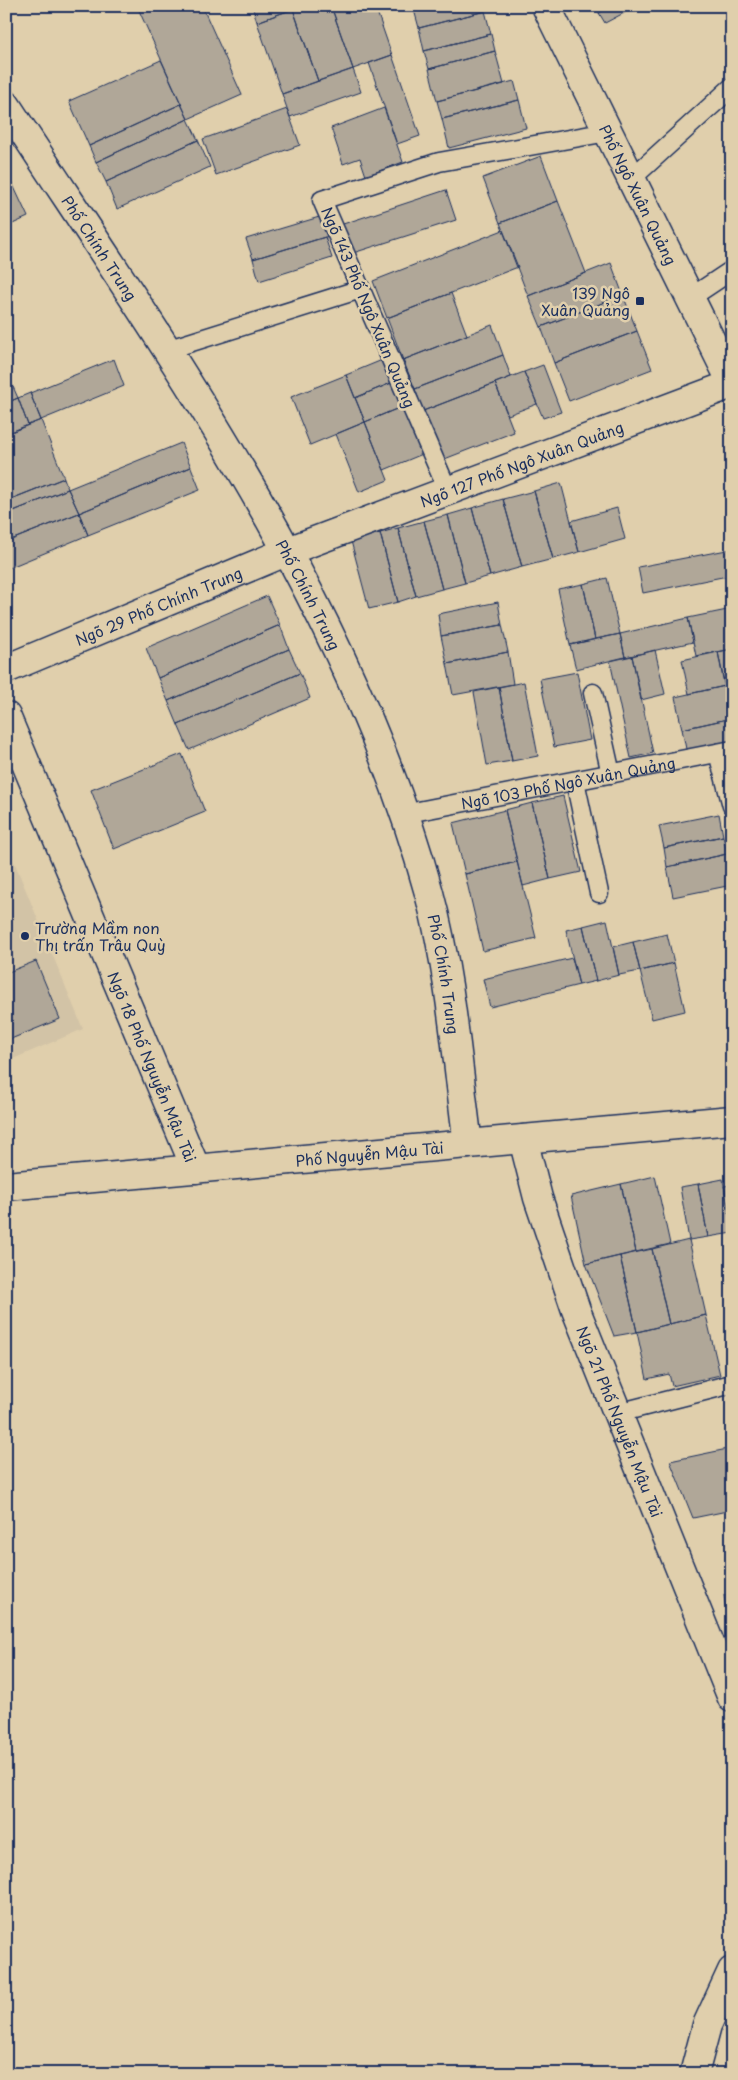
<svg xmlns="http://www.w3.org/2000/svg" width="738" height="2080" font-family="'Playpen Sans',sans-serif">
<rect width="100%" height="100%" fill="#e0cfac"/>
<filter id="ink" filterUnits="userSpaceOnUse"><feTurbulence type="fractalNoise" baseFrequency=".02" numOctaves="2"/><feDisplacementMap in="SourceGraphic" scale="10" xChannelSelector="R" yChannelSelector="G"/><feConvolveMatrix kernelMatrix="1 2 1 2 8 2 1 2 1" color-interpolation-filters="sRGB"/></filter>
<g filter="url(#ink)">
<path fill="#d2c3a6" d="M6,842L83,1029L6,1062Z"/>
<path fill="#b0a798" stroke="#1b2f5e" d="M137,6H202L242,95L188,119Z
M252,6H292L293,9L257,22Z
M299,6H331L353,69L318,81L293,9Z
M331,6H375L392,55L353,69Z
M413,6H484L485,11L419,28Z
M596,6H611L599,13Z
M611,6H637L605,23L599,13Z
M293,9L318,81L282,94L257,22Z
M485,11L491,34L424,51L419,28Z
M491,34L495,51L429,69L424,51Z
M495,51L504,84L437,101L429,69Z
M392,55L420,136L397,144L369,63Z
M161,60L181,104L89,146L69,101Z
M353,69L361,92L290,117L282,94Z
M514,81L519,100L442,119L437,101Z
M519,100L526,128L449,148L442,119Z
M181,104L188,119L96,162L89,146Z
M384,108L403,162L366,176L360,158L343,164L331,128Z
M287,109L300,145L216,175L203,139Z
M188,119L198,140L106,182L96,162Z
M198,140L210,167L117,209L106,182Z
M541,156L558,201L500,223L483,178Z
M6,170L28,217L6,227Z
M446,190L456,220L350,254L340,225Z
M558,201L586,273L528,296L500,223Z
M326,215L332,235L253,259L246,239Z
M503,230L518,267L387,318L373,281Z
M325,237L332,258L259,281L253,259Z
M611,263L623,295L541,327L528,296Z
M451,293L467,335L403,360L387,318Z
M623,295L637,331L554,363L541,327Z
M492,325L503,355L415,389L403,360Z
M637,331L652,369L569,401L554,363Z
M503,355L511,377L423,411L415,389Z
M387,358L396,381L355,398L346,375Z
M114,359L124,386L41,420L30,393Z
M543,365L561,412L543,418L524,372Z
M6,371L18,398L6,403Z
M524,372L537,404L508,415L495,383Z
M346,375L365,422L310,445L291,397Z
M396,381L406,405L365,422L355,398Z
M495,383L514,432L442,460L423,411Z
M30,393L41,420L28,425L18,398Z
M18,398L28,425L6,434V403Z
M406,405L425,453L384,470L365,422Z
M41,420L64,478L6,501V434Z
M365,422L388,480L359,492L336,434Z
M181,443L191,467L79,513L68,489Z
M191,467L200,490L88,535L79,513Z
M64,478L68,489L6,514V501Z
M561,483L579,552L553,559L534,491Z
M68,489L79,513L6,542V514Z
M534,491L553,559L522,567L503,499Z
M503,499L522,567L490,576L472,508Z
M472,508L490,576L465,583L448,515Z
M617,508L625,539L579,552L571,521Z
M79,513L88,535L6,569V542Z
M448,515L465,583L442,589L424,521Z
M424,521L442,589L416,596L398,528Z
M398,528L416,596L398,602L380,533Z
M380,533L398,602L369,609L351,541Z
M732,549V575L643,593L638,567Z
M607,578L620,634L595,639L583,584Z
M583,584L595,639L570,645L558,589Z
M267,596L280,625L158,678L146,648Z
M498,602L502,625L441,636L438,614Z
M732,609V649L696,656L688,618Z
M688,618L693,642L625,657L620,634Z
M280,625L289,649L168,701L158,678Z
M502,625L508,652L447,664L441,636Z
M620,634L625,657L576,669L570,645Z
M289,649L300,673L178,725L168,701Z
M732,649V677L723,679L718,652Z
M655,650L665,694L641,700L632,656Z
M508,652L513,684L453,695L447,664Z
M718,652L725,686L689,694L682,660Z
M632,656L653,753L631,758L610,661Z
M577,672L590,740L554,747L540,679Z
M300,673L310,698L189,750L178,725Z
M732,677V696L727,697L723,679Z
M524,682L538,756L512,761L499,687Z
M725,686L732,718L682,729L675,697Z
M499,687L512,761L487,765L474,692Z
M732,718V744L687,754L682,729Z
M182,754L205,812L114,849L91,790Z
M563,796L581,872L550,879L532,803Z
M532,803L550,879L523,886L505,810Z
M505,810L517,862L465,874L453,823Z
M719,814L723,836L664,848L659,826Z
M723,836L727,854L667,867L664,848Z
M727,854L732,885L673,897L667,867Z
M517,862L536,938L483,951L465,874Z
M607,920L619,975L596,981L583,926Z
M583,926L596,981L579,985L566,930Z
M667,934L674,963L640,971L633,942Z
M633,942L640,971L619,975L613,947Z
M572,958L579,985L490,1007L483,979Z
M36,961L60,1019L6,1041V973Z
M674,963L685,1011L652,1019L640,971Z
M655,1176L670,1244L636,1252L621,1184Z
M723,1179L732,1233L708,1237L698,1184Z
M621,1184L636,1252L586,1264L571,1196Z
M698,1184L708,1237L689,1240L680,1187Z
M732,1185V1228L724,1186Z
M689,1240L706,1315L669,1324L652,1249Z
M652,1249L669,1324L637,1332L620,1256Z
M620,1256L637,1332L614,1336L586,1264Z
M706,1315L720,1375L672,1386L669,1374L647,1379L637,1332Z
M732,1448V1510L693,1518L670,1461Z
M732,1594V1637H729L724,1595Z"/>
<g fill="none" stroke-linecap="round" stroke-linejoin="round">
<defs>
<g id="lane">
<path d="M631,179L732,87"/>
<path d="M690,298L732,270"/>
<path d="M166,350L361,289"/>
<path d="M448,491L322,200L439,162L608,132"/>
<path d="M593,693L611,774"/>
<path d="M718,753L732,806"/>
<path d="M575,781L599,893"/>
<path id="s1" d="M403,814L732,750"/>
<path d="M618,1413L732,1384"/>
</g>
<g id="street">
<path id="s2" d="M6,669L288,551L732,384"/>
<path id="s3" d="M6,716L196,1169"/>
<path id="s4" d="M523,1139L538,1198L576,1310L732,1698"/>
<path d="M694,2074L707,2025L732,1971"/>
</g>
<g id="secondary">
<path id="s5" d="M546,6L732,383"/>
<path id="s6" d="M6,105C169,354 349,601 429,893C451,974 457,1061 468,1144"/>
<path id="s7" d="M6,1186L732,1120"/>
</g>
</defs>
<use href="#lane" stroke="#1b2f5e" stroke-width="21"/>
<use href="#street" stroke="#1b2f5e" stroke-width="31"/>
<use href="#secondary" stroke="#1b2f5e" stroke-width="31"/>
<use href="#lane" stroke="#e0cfac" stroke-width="18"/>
<use href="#street" stroke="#e0cfac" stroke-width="28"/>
<use href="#secondary" stroke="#e0cfac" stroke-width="28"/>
</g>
</g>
<g fill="#1b2f5e" stroke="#e0cfac" stroke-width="2">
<rect x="635" y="296" width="10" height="10" rx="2.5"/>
<circle cx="25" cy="936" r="5"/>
</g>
<g text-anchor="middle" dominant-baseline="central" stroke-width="5" stroke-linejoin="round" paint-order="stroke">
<g font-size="15" fill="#1b2f5e" stroke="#e0cfac">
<text stroke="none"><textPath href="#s5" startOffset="210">Phố Ngô Xuân Quảng</textPath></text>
<text stroke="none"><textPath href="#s6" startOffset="171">Phố Chính Trung</textPath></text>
<text transform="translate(369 307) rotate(67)">Ngõ 143 Phố Ngô Xuân Quảng</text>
<text stroke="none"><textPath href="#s2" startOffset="555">Ngõ 127 Phố Ngô Xuân Quảng</textPath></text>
<text stroke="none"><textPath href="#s6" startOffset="576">Phố Chính Trung</textPath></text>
<text stroke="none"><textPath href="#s2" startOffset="165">Ngõ 29 Phố Chính Trung</textPath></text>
<text stroke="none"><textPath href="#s1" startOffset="168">Ngõ 103 Phố Ngô Xuân Quảng</textPath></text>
<text stroke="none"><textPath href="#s6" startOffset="981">Phố Chính Trung</textPath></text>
<text stroke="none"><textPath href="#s3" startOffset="380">Ngõ 18 Phố Nguyễn Mậu Tài</textPath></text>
<text stroke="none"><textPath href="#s7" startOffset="365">Phố Nguyễn Mậu Tài</textPath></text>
<text stroke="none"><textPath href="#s4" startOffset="299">Ngõ 21 Phố Nguyễn Mậu Tài</textPath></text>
</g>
<g font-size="15" fill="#1b2f5e" stroke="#e0cfac" text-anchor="end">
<text x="630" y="292">139 Ngô<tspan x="630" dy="17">Xuân Quảng</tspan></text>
<text x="35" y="927" text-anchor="start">Trường Mầm non<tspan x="35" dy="17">Thị trấn Trâu Quỳ</tspan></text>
</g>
</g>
<rect width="738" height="2080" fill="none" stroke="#e0cfac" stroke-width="25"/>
<rect x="12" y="12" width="713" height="2055" fill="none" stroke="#1b2f5e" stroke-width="2" filter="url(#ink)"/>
</svg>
